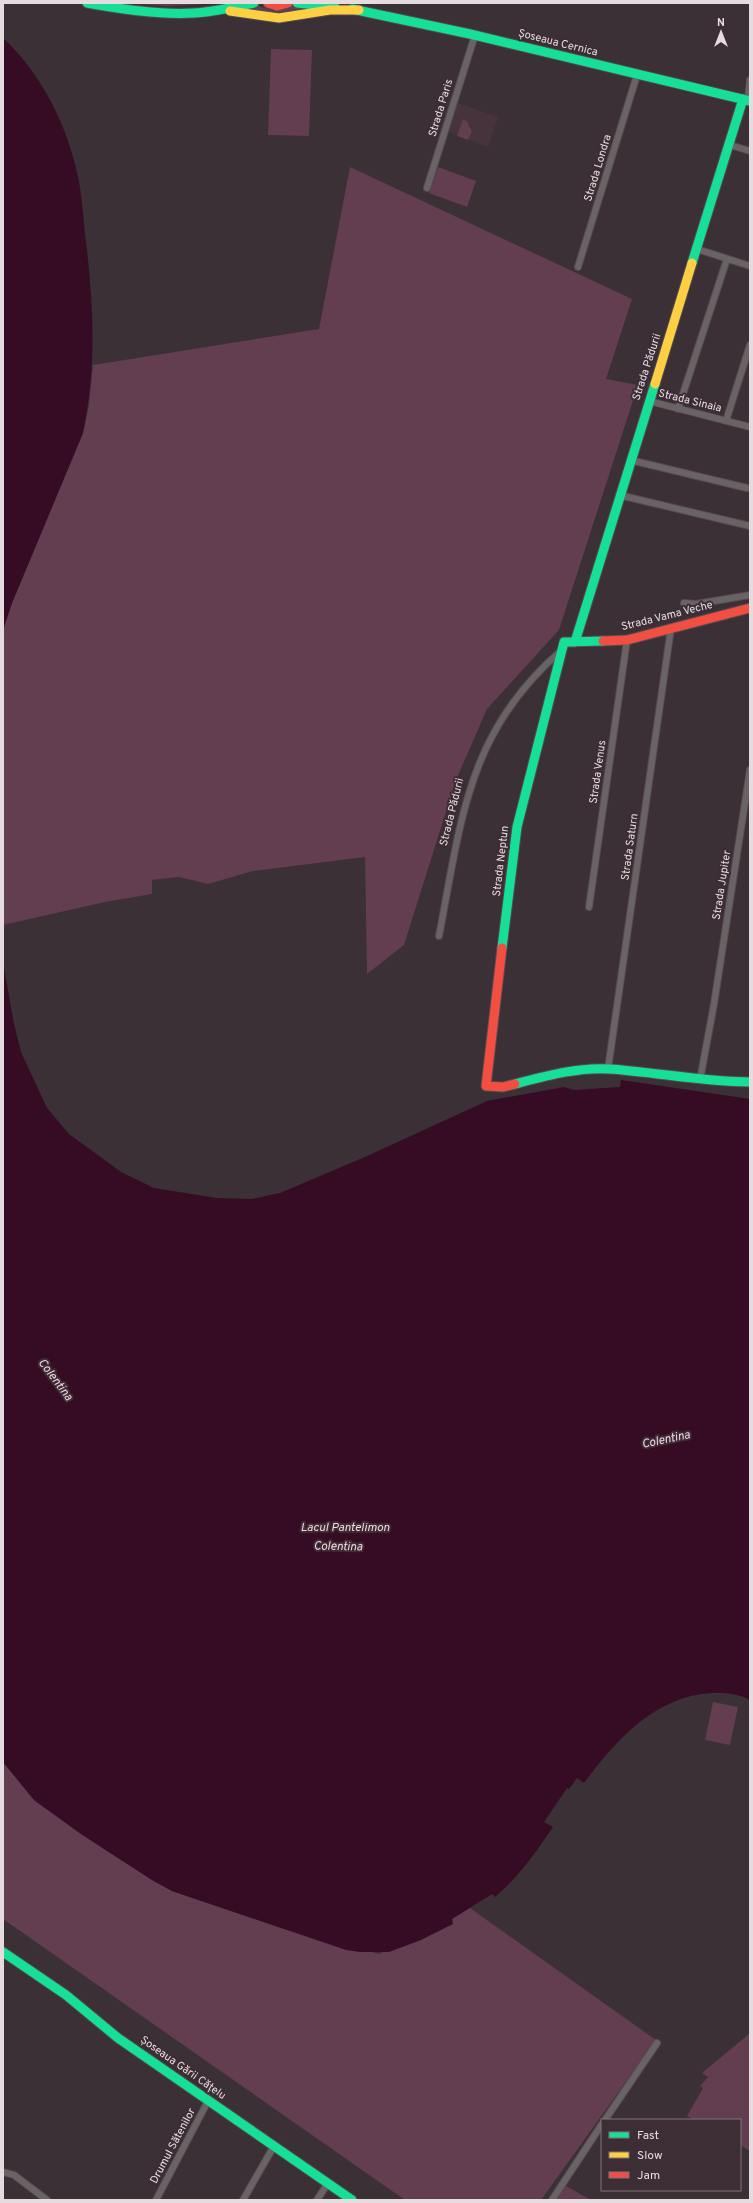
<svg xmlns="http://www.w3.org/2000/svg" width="753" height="2203" font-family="Overpass,sans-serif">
<rect width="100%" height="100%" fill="#3a3035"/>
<path fill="#47333c" d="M458,103L498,117L488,147L448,132Z"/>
<path fill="#633d50" d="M127,3H222L167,6Z
M255,5L274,11L295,6L321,8L277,15L234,9Z
M271,49L312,50L309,136L268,135Z
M463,119L468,122L469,127L472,131L468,140L457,136Z
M350,167L632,299L606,379L638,385L559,630L487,709L456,780L404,945L367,974L365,857L253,871L208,884L179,877L152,880V894L105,902L3,925V630L12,603L83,433L89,405L93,365L319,329Z
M438,167L476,181L467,207L429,193Z
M713,1702L738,1707L730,1745L705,1740Z
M3,1762L34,1800L81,1834L152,1880L172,1891L284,1929L379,1954L452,1919L470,1908L656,2040L541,2200H405L3,1919Z
M750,2033V2151L740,2145V2120H694L687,2116L703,2088L700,2086L708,2077L702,2073Z
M566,2186L591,2200H556Z"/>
<path fill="#350c24" d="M3,38C39,71 65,121 76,168C83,195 83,223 87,250C94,314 96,370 83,433L12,603L3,630Z
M3,962L14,1024L21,1052L47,1108L69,1134L121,1172L154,1188L217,1198L251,1199L280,1193L365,1157L487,1101L564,1087L574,1090L620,1087L621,1080L750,1099V1700C738,1693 725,1693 712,1693C655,1696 616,1740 584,1783L577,1778L569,1789L567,1788L544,1822L553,1827C536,1852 518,1878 495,1897L492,1894L452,1919L453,1924L421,1940L389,1952H360L346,1950L172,1891L152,1880L81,1834L34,1800L3,1762Z"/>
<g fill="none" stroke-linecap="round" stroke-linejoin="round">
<defs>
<path id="street" d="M748,100L750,80
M730,145L750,151
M427,188L475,35
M697,249L750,266
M578,267L637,75
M649,401L750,427
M678,409L727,259
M726,421L750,345
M630,460L747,488
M619,495L750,526
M684,603L696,604L750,595
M589,907L627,640
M439,936C461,822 467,731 562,650
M608,1069L671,628
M700,1080L714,1004L750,770
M605,2120L657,2043
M3,2172L14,2175L47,2200
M156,2200L208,2101
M243,2200L274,2146
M317,2200L328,2183
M552,2200L602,2124"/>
<path id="fast" d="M87,3C122,9 158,15 194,13C214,12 234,7 254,3
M297,3L335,7
M352,9L470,34L750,101
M692,263L743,99
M575,642L655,384
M502,948L517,827L564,642L603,641
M515,1084C546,1076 578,1067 609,1069C656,1072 703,1082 750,1082
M3,1952L66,1995L118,2038L352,2200"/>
<path id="slow" d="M230,11L279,18L330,10H359
M655,384L692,263"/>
<path id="jam" d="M268,3L277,6L288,3
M603,641L627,640L750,608
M502,948L486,1086L503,1087L515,1084"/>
</defs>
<use href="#street" stroke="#544c50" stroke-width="8"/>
<use href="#fast" stroke="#544c50" stroke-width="11"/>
<use href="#slow" stroke="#544c50" stroke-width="11"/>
<use href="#jam" stroke="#544c50" stroke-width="11"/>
<use href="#street" stroke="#6a6366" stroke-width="6"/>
<use href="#fast" stroke="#16e098" stroke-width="9"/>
<use href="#slow" stroke="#ffcf43" stroke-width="9"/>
<use href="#jam" stroke="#f24e42" stroke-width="9"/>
</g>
<g text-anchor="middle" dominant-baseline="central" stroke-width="4" stroke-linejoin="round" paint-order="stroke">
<g font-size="11" fill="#e6dce0" stroke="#3d2d35">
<text transform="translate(558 43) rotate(14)">Șoseaua Cernica</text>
<text transform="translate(441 108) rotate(-73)">Strada Paris</text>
<text transform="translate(598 168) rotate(-73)">Strada Londra</text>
<text transform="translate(647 367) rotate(-72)">Strada Pădurii</text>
<text transform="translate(690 401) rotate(14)">Strada Sinaia</text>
<text transform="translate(667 616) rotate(-14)">Strada Vama Veche</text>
<text transform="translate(598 772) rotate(-82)">Strada Venus</text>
<text transform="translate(452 812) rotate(-76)">Strada Pădurii</text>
<text transform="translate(630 847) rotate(-82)">Strada Saturn</text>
<text transform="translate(501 861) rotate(-83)">Strada Neptun</text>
<text transform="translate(722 885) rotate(-81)">Strada Jupiter</text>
<text transform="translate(183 2068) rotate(35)">Șoseaua Gării Cățelu</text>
<text transform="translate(173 2146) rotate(-62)">Drumul Sătenilor</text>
</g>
<g font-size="12" font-style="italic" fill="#f6d5e4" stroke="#3d2d35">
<text transform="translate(55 1380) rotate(53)">Colentina</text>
<text transform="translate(666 1440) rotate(-12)">Colentina</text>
<text x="345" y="1528">Lacul Pantelimon</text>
<text transform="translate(338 1547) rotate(1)">Colentina</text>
</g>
</g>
<rect width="753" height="2203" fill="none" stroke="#e6dce0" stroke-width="8"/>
<rect x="601" y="2119" width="140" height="72" fill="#3d2d35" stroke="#817379"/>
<rect x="609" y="2132" width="20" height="6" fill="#16e098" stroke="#817379"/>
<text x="637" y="2139" font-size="12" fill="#e6dce0">Fast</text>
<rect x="609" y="2152" width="20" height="6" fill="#ffcf43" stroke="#817379"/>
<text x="637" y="2159" font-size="12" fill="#e6dce0">Slow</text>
<rect x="609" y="2172" width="20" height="6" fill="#f24e42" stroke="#817379"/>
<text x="637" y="2179" font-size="12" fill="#e6dce0">Jam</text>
<g transform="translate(721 32)" stroke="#3d2d35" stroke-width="3" paint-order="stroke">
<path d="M0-3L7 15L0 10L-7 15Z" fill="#e6dce0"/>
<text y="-6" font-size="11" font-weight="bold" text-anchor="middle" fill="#e6dce0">N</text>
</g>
</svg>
